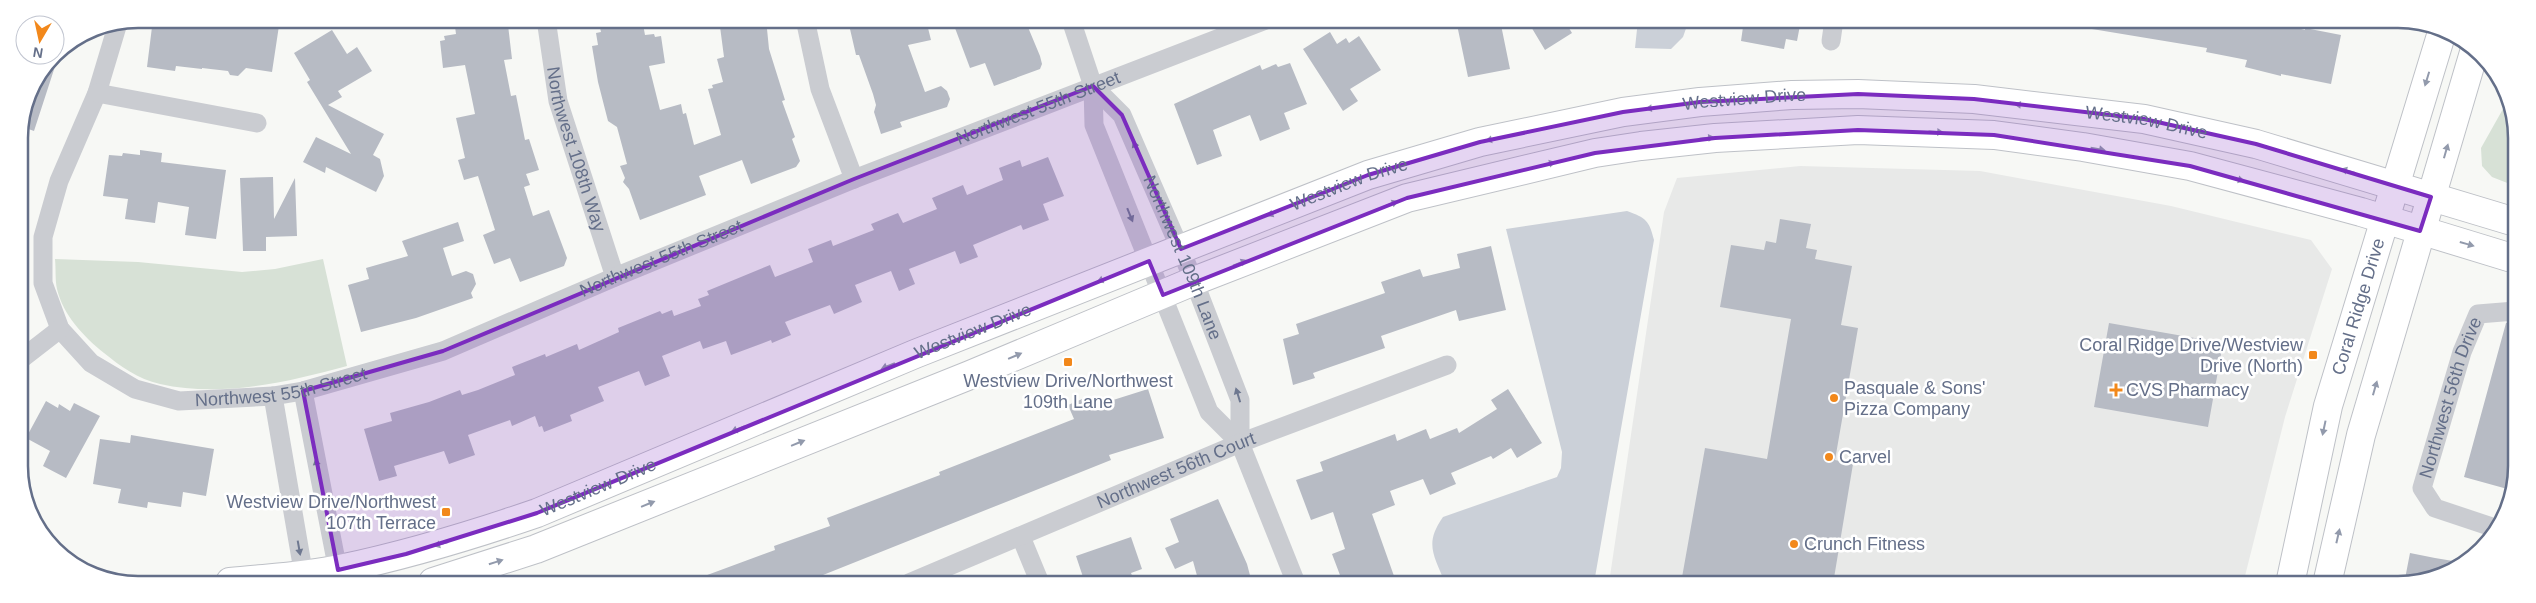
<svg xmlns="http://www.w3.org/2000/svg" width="2536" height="603" font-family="Arial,sans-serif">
<rect width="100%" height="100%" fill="#f7f8f5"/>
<path fill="#e8e9e8" d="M1800,166L1980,171L2171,206L2311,240L2332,269L2285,417L2243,584L1609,583L1664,212L1677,178Z"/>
<path fill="#d7e1d6" d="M2508,100L2515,114V186L2492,177L2482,166L2481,148Z
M55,259L138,262L242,272L275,269L323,259L347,366C288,382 222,398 160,384C138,379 120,366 104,353C84,337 63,315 57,289C55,280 56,269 55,259Z"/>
<path fill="#cbd0d8" d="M1638,20H1689L1683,37L1671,49L1635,48Z
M1627,211C1646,218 1649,220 1654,240L1594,583H1445C1434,555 1424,544 1443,517L1557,477L1561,468L1562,452L1506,229Z"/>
<path fill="#b7bbc4" d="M153,19H185L223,25L224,19L257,23L258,19H280L272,72L246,68L238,76L230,75L228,71L202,68V69L176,66L175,71L147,67Z
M454,19H495L496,26L508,25L512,59L504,60L511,96L516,95L525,140L529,139L539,170L526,174L530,185L524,187L533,216L549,210L567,258L564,266L520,282L510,258L494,264L483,235L495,230L478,176L464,180L458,160L465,158L456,118L475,114L465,65L443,68L440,41L445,40L444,36L456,34Z
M598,19H642L645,35L654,34L655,37L661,36L665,63L649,66L660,110L681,104L683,114L686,113L694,145L721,135L708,89L713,88L712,85L723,82L717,59L724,57L719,19H766L769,49L785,100L782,101L795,137L792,139L800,161L796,167L751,184L742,160L699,176L706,195L640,220L629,189L623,182L625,178L620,166L627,164L617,127L608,121L598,82L592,46L598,45L596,33L601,32Z
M856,19L908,20L911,22L926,20L931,40L908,45L925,92L941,86L947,91L950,99L947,107L900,122L902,127L881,134L874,112L876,105L873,94L859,55H856L850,29L857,27Z
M952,20H1025L1040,56L1042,64L1040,69L994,86L985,63L970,68Z
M1456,20H1500L1510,69L1468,77Z
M1527,20H1564L1572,33L1545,50Z
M1744,20H1801L1797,41L1786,39L1784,49L1741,41Z
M2093,21H2271L2305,30V28L2341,35L2331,84L2281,74V76L2245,67L2247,60L2206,52L2207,48L2092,29Z
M332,30L347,54L357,47L372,71L338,91L342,97L328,105L384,134L373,155L380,159L384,176L376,192L326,167L325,173L303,162L316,137L351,154L307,82L310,80L294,53Z
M1330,32L1337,44L1346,38L1349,43L1359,36L1381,70L1350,89L1358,101L1343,111L1303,49Z
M61,48L34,131L20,126L28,92L52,55Z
M1290,63L1307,104L1284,113L1290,129L1260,141L1250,115L1213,130L1222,156L1197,165L1174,104L1260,65L1262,70L1276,64L1278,67Z
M140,150L162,153L161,162L226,170L216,239L185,235L189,207L158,202L155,223L125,219L128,199L103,196L109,155L122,156L123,153L140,155Z
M1048,157L1064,196L1043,204L1049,220L1023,230L1021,225L973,245L978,257L960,264L955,251L909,269L915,284L899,291L891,271L855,285L862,302L834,314L830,305L785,322L791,335L772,343L771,340L731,355L726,341L703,349L700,341L662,356L670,376L645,386L639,371L598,387L604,401L570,415L572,421L544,432L542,426L539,427L535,416L512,426L510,420L468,435L475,455L449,464L444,451L394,466L397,476L379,481L364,429L392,421L390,413L429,402L460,390L462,395L478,390L515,375L512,367L545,354L546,357L577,344L579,350L619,332L618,328L660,311L662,314L672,310L674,316L701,306L698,299L709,295L707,291L770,265L775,277L813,262L808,249L831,240L833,246L874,230L871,224L898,213L903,223L937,209L932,198L963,185L967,195L1003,180L999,168L1020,160L1022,167Z
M273,177L274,219L295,178L297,236L266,237V251H243L240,178Z
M1780,219L1811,224L1806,248L1817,250L1815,259L1852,266L1841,325L1858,328L1835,460L1853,464L1833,584L1681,583L1705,448L1767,459L1791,319L1720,307L1731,245L1764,250L1766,241L1776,243Z
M458,222L464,241L443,248L452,276L466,271L473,274L476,284L471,293L473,298L416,318L361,332L348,285L369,279L366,268L408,256L402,241Z
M1491,246L1506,310L1459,321L1456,310L1381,336L1385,348L1313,373L1315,378L1293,385L1283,339L1299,334L1296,324L1385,293L1381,282L1420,269L1423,277L1460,268L1457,254Z
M2515,322V478L2511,490L2464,477L2506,323Z
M2109,323L2223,343L2208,427L2094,407Z
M1148,389L1164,438L1109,455L1111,460L803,583H691V581L775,550L774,546L830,526L827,518L940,475L939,472L1074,419L1068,405L1087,397L1091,407Z
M1508,389L1542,443L1517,458L1511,448L1493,459L1491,456L1451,473L1456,484L1430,495L1423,479L1390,491L1395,505L1372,514L1394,576L1374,583H1343L1332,554L1345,549L1333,512L1311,520L1296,480L1323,471L1320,462L1395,434L1397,441L1426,429L1430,439L1457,428L1459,433L1497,409L1491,400Z
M46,401L58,408L59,404L70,411L74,403L100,416L66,478L43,466L50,451L26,438Z
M131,435L214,449L206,496L183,492L181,507L148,502L147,508L118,503L121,489L93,484L100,439L130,443Z
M1218,499L1247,564L1252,583H1199L1193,561L1175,569L1165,548L1179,542L1170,519Z
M1131,537L1142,569L1131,573L1135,583H1085L1076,556Z
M2410,553L2435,558L2465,563L2444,575L2404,584Z"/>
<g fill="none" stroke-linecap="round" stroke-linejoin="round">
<defs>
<g id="secondary">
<path id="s6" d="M230,582C266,578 304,577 340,569C407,555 473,535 537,513L915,354L1368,175L1480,142L1623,112L1700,102L1792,95L1858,94L1974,99L2144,119L2256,144L2515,222"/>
<path d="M433,582L536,549L970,375L1194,281L1407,198L1595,153L1641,146L1715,138L1858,130L1994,135L2083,147L2190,166L2361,212L2515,259"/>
<path id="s7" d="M2290,584L2328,406L2442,32"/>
<path d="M2327,584L2361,435L2475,49"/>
</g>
</defs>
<use href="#secondary" stroke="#bec1c7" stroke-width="30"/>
<g stroke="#caccd1" stroke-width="19">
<path id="s1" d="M546,19L558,101L615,277"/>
<path d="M805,19L820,89L854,179"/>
<path d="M1071,20L1093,86L1094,125L1209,412L1240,443"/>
<path id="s2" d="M118,23L97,93L59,181L43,237V283L60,329L91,363L135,389L179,401L273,396L303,391L443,351L615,277L854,179L1266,20"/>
<path d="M1831,41L1834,20"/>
<path id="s3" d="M1093,86L1122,115L1194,281L1240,400V443L1296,583"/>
<path d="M97,93L257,123"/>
<path d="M20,360L60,329"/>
<path d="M303,391L340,581"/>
<path d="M273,396L305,582"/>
<path id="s4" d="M2498,529L2435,508L2422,488L2462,352L2478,314L2515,311"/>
<path d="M1021,537L1040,583"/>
<path id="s5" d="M909,583L1240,443L1447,365"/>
</g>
<use href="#secondary" stroke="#fff" stroke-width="28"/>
</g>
<defs><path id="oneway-solid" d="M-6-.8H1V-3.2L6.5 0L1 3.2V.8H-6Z" transform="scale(1.25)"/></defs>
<g fill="#929aac">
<use href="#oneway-solid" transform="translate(2427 79) rotate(107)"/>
<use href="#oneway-solid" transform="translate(2022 105) rotate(-174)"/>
<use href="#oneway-solid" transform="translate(1653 108) rotate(173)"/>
<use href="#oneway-solid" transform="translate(1936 132) rotate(3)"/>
<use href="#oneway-solid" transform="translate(1707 138) rotate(-6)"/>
<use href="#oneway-solid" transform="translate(1493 139) rotate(167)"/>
<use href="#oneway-solid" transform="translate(2098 149) rotate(10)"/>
<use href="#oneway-solid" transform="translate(2446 151) rotate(-74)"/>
<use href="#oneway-solid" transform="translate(1548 164) rotate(-13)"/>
<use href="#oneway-solid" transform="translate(2348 171) rotate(-164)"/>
<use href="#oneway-solid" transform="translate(2237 179) rotate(15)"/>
<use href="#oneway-solid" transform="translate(1391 204) rotate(-21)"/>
<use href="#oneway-solid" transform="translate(1274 213) rotate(158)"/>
<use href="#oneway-solid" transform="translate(2467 244) rotate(16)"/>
<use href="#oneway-solid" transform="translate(1240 263) rotate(-21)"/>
<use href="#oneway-solid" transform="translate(1104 279) rotate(158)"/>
<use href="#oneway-solid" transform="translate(1015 356) rotate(-23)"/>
<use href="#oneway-solid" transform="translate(888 366) rotate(157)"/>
<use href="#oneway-solid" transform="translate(2375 388) rotate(-74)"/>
<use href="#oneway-solid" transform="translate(2324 428) rotate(102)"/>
<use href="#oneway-solid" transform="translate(738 429) rotate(157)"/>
<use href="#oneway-solid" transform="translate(798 443) rotate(-22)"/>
<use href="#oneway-solid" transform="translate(648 504) rotate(-22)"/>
<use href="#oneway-solid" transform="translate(2338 536) rotate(-77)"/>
<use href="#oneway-solid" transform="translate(441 544) rotate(164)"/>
<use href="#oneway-solid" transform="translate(496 562) rotate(-18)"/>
</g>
<g fill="#6e7890">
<use href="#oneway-solid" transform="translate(1136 148) rotate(-113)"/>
<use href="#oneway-solid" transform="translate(1130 215) rotate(68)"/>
<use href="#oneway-solid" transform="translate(1238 395) rotate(-107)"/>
<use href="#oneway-solid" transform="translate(317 466) rotate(-101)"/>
<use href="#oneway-solid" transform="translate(299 548) rotate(80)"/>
</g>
<path fill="#7b2cbf" fill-opacity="0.2" stroke="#7b2cbf" stroke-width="4" stroke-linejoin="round" d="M1093,86L1122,115L1181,249L1368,175L1480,142L1623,112L1700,102L1858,94L1974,99L2144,119L2256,144L2431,197L2420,231L2190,166L1994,135L1858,130L1715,138L1595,153L1407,198L1163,295L1149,261L537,513L406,554L338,570L303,391L443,351L854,179Z"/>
<g fill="#f2881b" stroke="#fff" stroke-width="2">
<rect x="2308" y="350" width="10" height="10" rx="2.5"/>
<rect x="1063" y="357" width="10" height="10" rx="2.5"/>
<path d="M2113.5 382.5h5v5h5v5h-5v5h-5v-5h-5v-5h5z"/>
<circle cx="1834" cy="398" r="5"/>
<circle cx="1829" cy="457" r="5"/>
<rect x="441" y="507" width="10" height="10" rx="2.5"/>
<circle cx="1794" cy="544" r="5"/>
</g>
<g text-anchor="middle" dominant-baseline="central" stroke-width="5" stroke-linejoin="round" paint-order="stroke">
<g font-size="18" fill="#646f89" stroke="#fff">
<text stroke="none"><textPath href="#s6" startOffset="1598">Westview Drive</textPath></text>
<text stroke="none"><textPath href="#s2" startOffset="1378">Northwest 55th Street</textPath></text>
<text stroke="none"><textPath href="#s6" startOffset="2002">Westview Drive</textPath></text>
<text stroke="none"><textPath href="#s1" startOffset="134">Northwest 108th Way</textPath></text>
<text stroke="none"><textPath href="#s6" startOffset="1192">Westview Drive</textPath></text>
<text stroke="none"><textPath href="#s2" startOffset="972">Northwest 55th Street</textPath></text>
<text stroke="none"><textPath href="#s3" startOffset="196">Northwest 109th Lane</textPath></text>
<text stroke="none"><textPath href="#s7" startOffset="286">Coral Ridge Drive</textPath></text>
<text stroke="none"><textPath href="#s6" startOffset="788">Westview Drive</textPath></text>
<text stroke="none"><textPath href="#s2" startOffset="568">Northwest 55th Street</textPath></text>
<text stroke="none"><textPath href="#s4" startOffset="185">Northwest 56th Drive</textPath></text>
<text stroke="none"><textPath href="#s5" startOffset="290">Northwest 56th Court</textPath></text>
<text stroke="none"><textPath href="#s6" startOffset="382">Westview Drive</textPath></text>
</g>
<g font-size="18" fill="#646f89" stroke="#fff" text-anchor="start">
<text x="2303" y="345" text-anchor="end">Coral Ridge Drive/Westview<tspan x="2303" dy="21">Drive (North)</tspan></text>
<text x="1068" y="381" text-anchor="middle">Westview Drive/Northwest<tspan x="1068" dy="21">109th Lane</tspan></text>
<text x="1844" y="388">Pasquale &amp; Sons'<tspan x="1844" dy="21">Pizza Company</tspan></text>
<text x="2126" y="390">CVS Pharmacy</text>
<text x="1839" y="457">Carvel</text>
<text x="436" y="502" text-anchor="end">Westview Drive/Northwest<tspan x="436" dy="21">107th Terrace</tspan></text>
<text x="1804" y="544">Crunch Fitness</text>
</g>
</g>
<path d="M0 0H2536V603H0ZM138 28H2398A110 110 0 0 1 2508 138V466A110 110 0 0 1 2398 576H138A110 110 0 0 1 28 466V138A110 110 0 0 1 138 28Z" fill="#fff" fill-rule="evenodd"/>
<path fill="none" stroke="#646f89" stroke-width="2.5" d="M138 28H2398A110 110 0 0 1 2508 138V466A110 110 0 0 1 2398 576H138A110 110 0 0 1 28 466V138A110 110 0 0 1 138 28Z"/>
<g transform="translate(40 40) rotate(189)"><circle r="24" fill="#ffffff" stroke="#c1c5d0"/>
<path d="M0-4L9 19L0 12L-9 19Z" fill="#f2881b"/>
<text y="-8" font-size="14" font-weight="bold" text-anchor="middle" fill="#646f89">N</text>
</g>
</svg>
